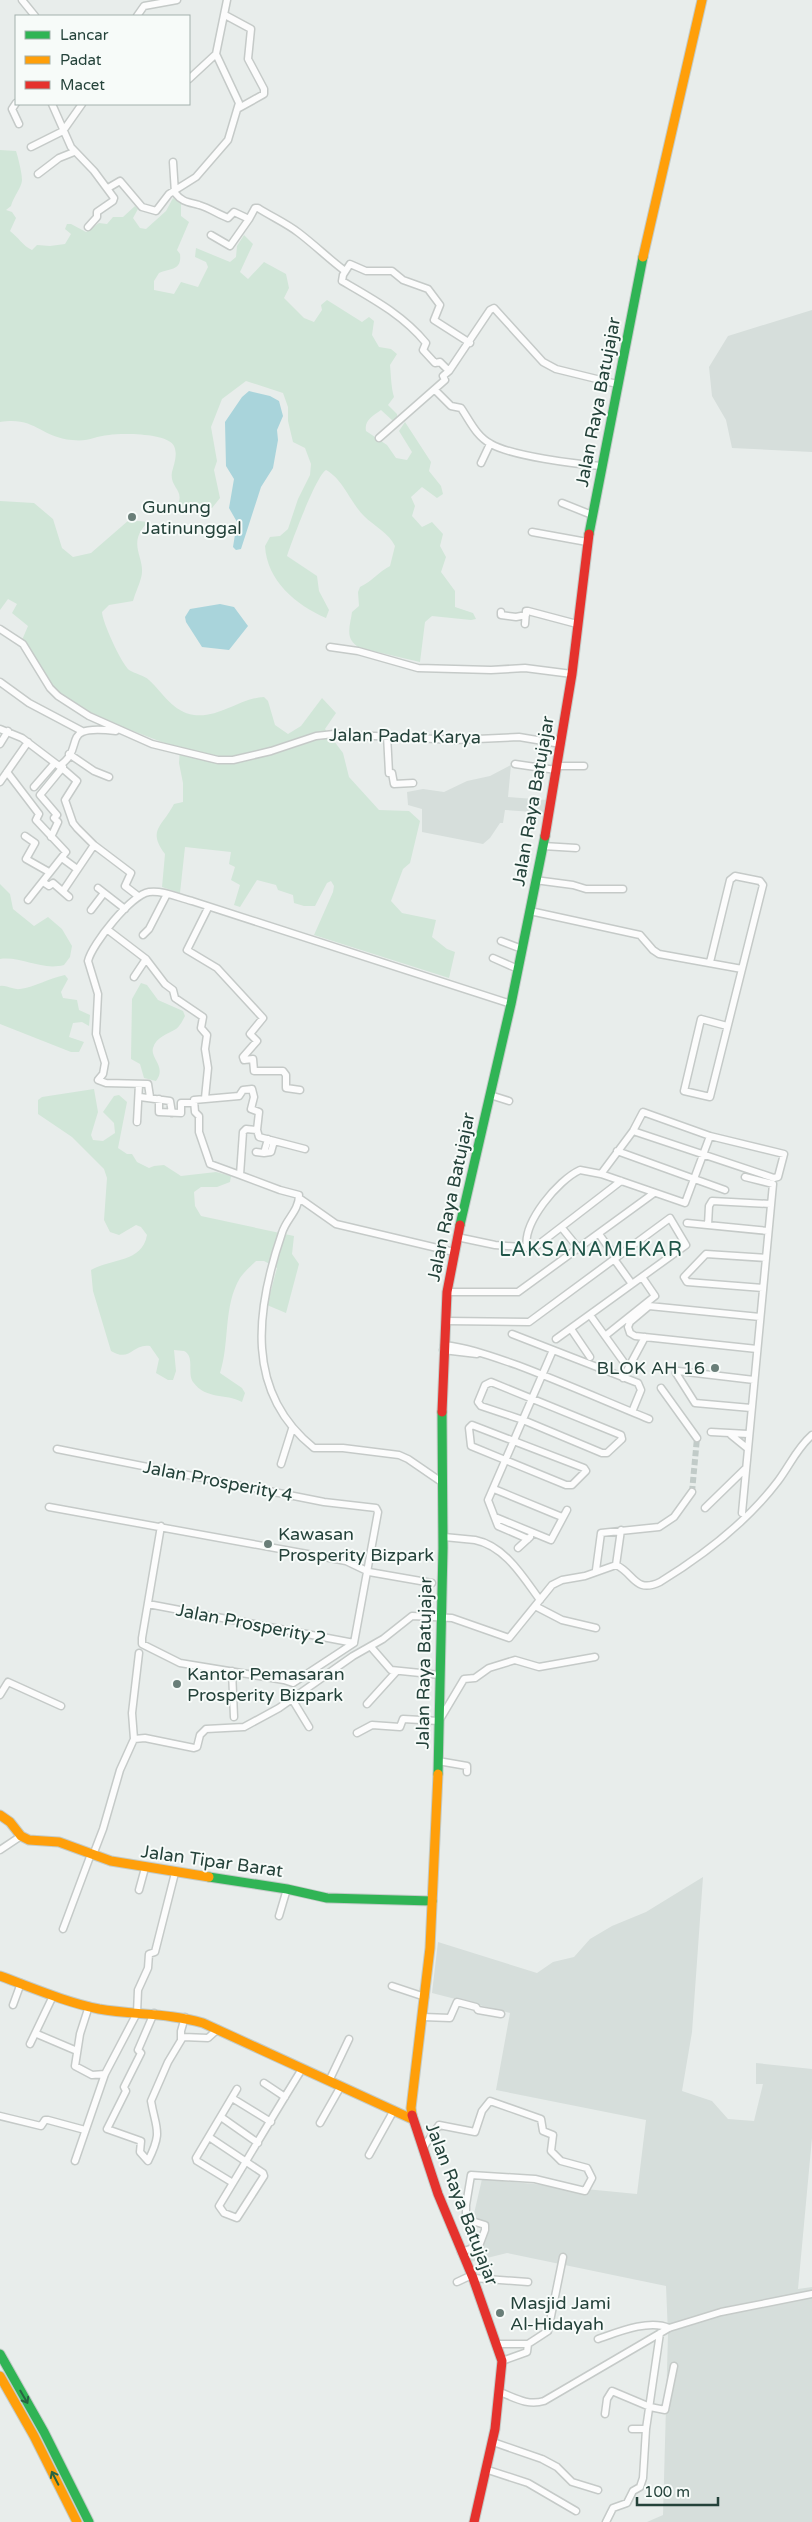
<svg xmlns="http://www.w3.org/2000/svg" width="812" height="2522" font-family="'Varela Round',sans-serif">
<rect width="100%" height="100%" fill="#e8edeb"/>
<path fill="#d6dedb" d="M812,310V452L732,448L726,420L712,396L709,367L728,336Z
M511,765L508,797L547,800V813L505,810L503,823H500L490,838L483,844L422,832V809L408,805L407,792L423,789L444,792L467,781L490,776Z
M703,1877L692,2032L682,2091L712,2101L728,2119L754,2121L763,2084H756V2063L812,2069V2138L798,2289L812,2287V2522H647L663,2515L668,2334L666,2286L507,2253L471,2262L465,2247L478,2238L486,2222L473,2218L482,2179L637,2194L646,2120L496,2090L510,2013L432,1993L438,1942L537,1973L553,1962L574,1957L590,1939L612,1926L646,1912Z"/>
<path fill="#d1e6d8" d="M0,150L16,151C18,157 22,173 22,180C22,187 13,197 11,206L6,210L12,212L16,218L10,231C18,237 23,246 32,250L37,245L50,246L65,244L71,234L65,229L67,224H71L86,232L99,223L107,224L113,217H123L135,206L138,209L133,218L140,228L146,229L166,211L173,198L181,203V216L189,222L177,250L180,254C182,271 170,268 159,273L154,281V290L174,294L181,282L198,287L208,267L206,262L195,257L196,248L230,262L236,257L237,246L244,235L253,244L240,272L248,279L264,262L286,274L289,288L284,298L304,318L314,322L322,310L321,305L327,300L362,322L369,317L374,321L372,335L379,347L391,349L397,354L390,365C391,375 391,387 394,397L388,405L397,414V419L393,421L381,410C373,416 364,420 366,431L387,445L396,458L407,460L412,452L399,431L405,422L431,462L429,471L441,486L443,494L437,498L422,487L411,497L415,506L412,516L422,527L432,522L443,534L440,546L446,557L441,572L455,591V607L473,613L476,619L471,620L432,616L425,622L420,662L360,648C344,639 350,627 352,612L359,606L358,592L360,587C373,581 378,572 390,566L395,546C389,533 374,526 364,516C350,502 343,479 326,470C316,476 292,541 287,556L317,576L319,591L329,610L326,618C296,605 267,581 265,546L270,537L280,536L288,529L298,499L310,475L311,464L305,448L293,442L288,421V407L283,393L246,381L222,399L211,427L217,461L214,470L220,498L212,508L176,507C187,491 169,488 172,472C174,464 178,455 174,446C168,433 122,433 109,435C95,436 89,442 72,440C40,437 35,416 0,422Z
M0,501L34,503L53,519L62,548L73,557L91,553L129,520L148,522C125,545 147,558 141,578C139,586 135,593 133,601L109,605L102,612C102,621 121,663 129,670C135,674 144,675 149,680C163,693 173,712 194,715C220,718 240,698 264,697L268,701L275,725L288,734L301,726L322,698L336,713L325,729L343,753L349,777L379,810L409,811L420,821L410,863L403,869L391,901L402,913L436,920L432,937L447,949L455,952L449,978L314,935L333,892L334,886L331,881L327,883L315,906H304L294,903L293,895L278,890L276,885L257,880L240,907L234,905L240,885L231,880L235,867L229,864L231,852L185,847L180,893L162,887L165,854C147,830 162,827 174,804L183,802V783L179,763L180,749L94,716L53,688L22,640L28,626L12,613L17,604L8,599L0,610Z
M0,884L10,894L13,909L34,926L48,917L62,929L72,946L70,957L64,965C41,971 22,956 0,959Z
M65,975L68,979L61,992L63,998L77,1000L79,1010L90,1015L89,1026L82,1022L73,1023L69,1037L84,1042L79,1052H71L0,1024V986C7,985 13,990 20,989C35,987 49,978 65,975Z
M141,983L147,985L158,1000L183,1011L185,1016C183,1020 180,1026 176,1029C168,1034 156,1037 153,1048C150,1058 167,1067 156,1081L144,1078L140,1064L131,1059L132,999Z
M94,1089L98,1112L91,1135L93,1140L103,1141L115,1133L114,1123L103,1112L114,1096L119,1095L127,1102L118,1148L127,1154H132L137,1162L149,1168L154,1166L164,1165L181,1176L216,1172L231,1176L230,1182L217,1187H201L194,1192L195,1206L201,1216L294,1236L292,1254L299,1264L286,1313L267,1305L277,1268L264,1261H256C251,1266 244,1272 240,1278C223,1306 230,1343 220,1373L242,1388L245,1393L242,1402C225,1393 206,1400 193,1382C187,1373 195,1356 184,1351L174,1350L176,1371L173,1380H168L156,1373L159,1359L150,1346C132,1343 131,1363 111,1351L93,1291L91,1270C112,1258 142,1263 147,1235L141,1227L136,1225L119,1235L110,1232L104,1220L107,1178L104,1169L72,1137L38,1114V1100L42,1097Z"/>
<path fill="#a9d4db" d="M249,391L270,396L279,401L283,416L277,430L278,440L273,468L261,487L241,549L236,550L233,547L237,522L229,508L234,479L226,466L225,422L242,397Z
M220,604L234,607L248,626L229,650L202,647L186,622L185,617L190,609Z"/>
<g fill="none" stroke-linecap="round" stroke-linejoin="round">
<path stroke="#c1cbc8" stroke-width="6" stroke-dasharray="6 3" stroke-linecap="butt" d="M692,1492L697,1438"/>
<defs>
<path id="street" d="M22,0L35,16
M225,15L251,29L248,59L264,89V94L239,108
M137,16L144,6L177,0
M189,79L216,54
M16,103L12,109L19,124
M52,104L71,147L94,171L114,198L113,201L97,212V217L88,227
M31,147L63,131L82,104
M173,162L175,193C182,202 188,202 199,205C209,208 218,214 228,218L234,212L249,219L255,208H258C272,217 286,223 299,233C316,246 329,259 345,271
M38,174L59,158L74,152
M108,188L120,181L142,207L156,211L169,194L196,177L228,140L239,103L216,54L227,0
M211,235L230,246L249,219
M449,371L490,310L494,308L543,362L556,369L617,384
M435,390L451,406L461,408C470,421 476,436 491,444C512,456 575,464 601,466
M379,438L445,380L443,376L449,371L440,362L435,363L423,350L426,343C403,315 373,299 342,281L343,275L350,264L366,271H392L403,280L428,289L440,305L434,320L470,343
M481,463L490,444
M562,503L592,515
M532,532L587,542
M501,612V615L516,617L526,615
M525,624L526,611H528L577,624
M0,629L23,644L50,688L58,696L89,716L152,744L218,760H233L271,751L316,736L334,734L455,740L519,737L561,744
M330,647L358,651L418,668L491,670L525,668L572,674
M0,682L29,703L82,731
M0,729L22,738L59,766C88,747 56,724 116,731
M387,735L389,773H392L394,784L413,783
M0,744L8,731
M69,754L94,771L109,777
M515,764L556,770
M557,766H584
M62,768L77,781L65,800L73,823L77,828L94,845L131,873L125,886L138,896
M7,772L39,814L36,820L66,852L28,900
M0,782L28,742
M34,787L54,764
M25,836L35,843L26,859L49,872
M51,837L58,822L54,818L57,815L40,795L63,767
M543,846L576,848
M62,858L77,869
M535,880L573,885L586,889H623
M43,882L49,886L53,883L69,897
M98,888L125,909
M63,891L94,845
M208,908L187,950L217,968L263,1018L250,1034L257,1041L243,1057L244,1060L253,1059L254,1071H283L286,1075V1088L300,1090
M91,910L104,893
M530,911L640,935L653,950L659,954L742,969
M108,930L146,959L165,984L173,990L175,998L203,1017L201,1028L207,1035L205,1049L208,1068L205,1098
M143,935L149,929L167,894
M501,941L522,949
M493,958L518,969
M710,962L730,880L735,876L760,881L763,885L710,1097L684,1091L701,1019L727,1026
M134,977L146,959
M490,1095L509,1101
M140,1097L170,1101L172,1113
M150,1097L148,1084L106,1083L98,1080L103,1074L105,1063L96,1034L98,994L88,961C92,944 131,895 149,892C163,890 179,898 192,901L511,1004
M159,1099V1112L181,1113V1103H194
M137,1122L139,1084
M305,1149L259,1137L257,1130L246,1129L243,1132L240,1175L280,1190L299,1195C299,1211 286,1219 282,1233C256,1309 244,1392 314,1448H343L399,1455L408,1459L443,1483
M617,1151L725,1190
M256,1152L264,1153L268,1139
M264,1153L271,1152L274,1141
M601,1174L633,1131L643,1112L710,1136L784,1154L778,1177L774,1178L633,1131
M240,1175L210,1164L199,1132V1116L195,1112L194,1100L239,1096L243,1090L252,1089L254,1097L251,1109L259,1112L257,1130
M299,1198L336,1224L454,1252
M687,1223L768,1231
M708,1225L709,1206L712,1201L771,1204
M562,1228L579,1249
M599,1234L616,1258
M457,1237L495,1245L534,1248L621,1181
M527,1248C522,1223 558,1180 580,1170L601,1174L685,1203L710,1136
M614,1259L632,1284
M763,1288L687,1282L684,1277L706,1254L766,1258
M447,1292H518L654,1193
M590,1315L623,1361
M446,1321L529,1322L670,1218L686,1245L556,1339
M571,1329L590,1357
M512,1334L638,1383L641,1390L632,1412
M605,1336L655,1296L642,1277
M444,1345C470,1348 493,1357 517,1365C562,1382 605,1401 649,1419
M757,1349L635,1336L630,1333L628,1327L630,1322L649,1306L760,1317
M443,1350L477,1354
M623,1378L645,1337
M491,1382L621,1435L622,1439L607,1453H602L523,1420L481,1406L478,1402L485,1385Z
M661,1388L697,1438
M751,1408L695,1403L676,1373L678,1371L754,1380
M472,1425L584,1468L586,1471L572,1485H566L471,1446L469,1428Z
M711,1432L748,1434
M731,1435L747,1448
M57,1449L324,1502L376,1508L378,1512L354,1643
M281,1464L292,1429
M494,1489L562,1517
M49,1507L346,1561L369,1572L432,1583
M705,1508L745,1469
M742,1513L773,1184L745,1177
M495,1517L551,1540L567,1510
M161,1526L142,1638V1644L180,1663L284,1680L293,1683L354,1643
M444,1537C454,1538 465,1539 475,1540C505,1546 523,1577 540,1600
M528,1539L498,1526L488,1500L553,1350
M518,1548L530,1537
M616,1565L621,1530
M596,1570L601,1533L659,1527L674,1517L692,1492
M148,1604L354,1643
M535,1606L562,1620L596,1628
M371,1647L391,1670L440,1675
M232,1671L234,1717
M0,1695L8,1682L61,1706
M292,1699L309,1727
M367,1704L396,1672
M357,1733L372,1725L400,1727L403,1719L439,1721L464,1679L475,1678L489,1668L515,1660L539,1667L595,1657
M134,1739L132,1713L139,1653
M438,1761L467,1766V1772
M0,1850L21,1836
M93,1855L103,1829L120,1770L134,1739L145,1738L194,1748L197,1747L200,1735L206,1729L244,1727L279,1708L353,1656L383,1639L412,1616L452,1618L509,1638L552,1585L562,1580L585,1576L616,1565C634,1573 635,1594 660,1582C704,1555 747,1522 778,1481C790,1465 797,1448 812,1435
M139,1890L145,1868
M279,1916L287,1889
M63,1929L91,1854
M392,1986L425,1997
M13,2005L21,1983
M89,2006L80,2034L75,2066L92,2075L105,2074
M154,2013L138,2050L141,2053L124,2087L126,2091L107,2129L141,2141L140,2152L148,2161C163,2131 156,2130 151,2101L168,2062L183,2037L208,2038L218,2029
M423,2017L450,2018L457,2002L476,2007L478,2010L501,2014
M37,2034L77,2051
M181,2040V2031L185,2017
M30,2044L53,1996
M329,2081L349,2039
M264,2083L285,2097
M232,2098L271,2122
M0,2116L41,2126L45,2120H48L85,2130
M221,2117L258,2143
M320,2123L341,2086
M209,2137L263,2173L264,2176L237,2218L224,2213L219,2206C247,2160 274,2114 302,2069
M423,2148L439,2125L475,2132L482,2111L490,2101L541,2119L543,2131L553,2135L551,2151L561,2161L587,2168L592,2178L585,2191L535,2179L471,2175L466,2205V2215L472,2221L485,2225V2230L479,2246L461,2252
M369,2155L394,2110
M75,2161L105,2074L137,2013L138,1990L148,1968L149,1954L155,1952L175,1873
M233,2183L197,2161L196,2158L237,2089
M473,2278L528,2282
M457,2282L472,2275
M598,2339C618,2332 649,2319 669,2328
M497,2344H528L548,2331L563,2257
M502,2361L527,2352L528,2344
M500,2392C515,2398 528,2406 544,2401L669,2328L721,2312L812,2294
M605,2414L607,2399L612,2391L650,2407L665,2410L674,2366
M632,2429H646
M493,2442L542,2459L557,2467L572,2482L598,2490
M488,2470L528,2483L576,2511
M606,2522L613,2508L627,2503L633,2491L640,2487L643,2478L646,2429L660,2333"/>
<path id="fast" d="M589,534L643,257
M460,1225L511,1004L545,836
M438,1774L443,1548L442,1412
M209,1877L287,1889L327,1898L432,1901
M0,2354L44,2432L89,2522"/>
<path id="slow" d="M643,257L702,0
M0,1815L10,1822L21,1836L29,1840L59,1842L111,1861L209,1877
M0,1976C33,1988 65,2002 99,2009C134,2015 169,2013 203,2023L412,2119
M412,2115L411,2108L430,1948L438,1774
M0,2376L34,2436L77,2522"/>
<path id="jam" d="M545,836L572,674L589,534
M442,1412L447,1292L460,1225
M412,2115L438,2194L473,2278L502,2361L495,2429L474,2522"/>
</defs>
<use href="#street" stroke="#c5cac8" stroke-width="9"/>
<use href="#fast" stroke="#c3cbc8" stroke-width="11"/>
<use href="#slow" stroke="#c3cbc8" stroke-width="11"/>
<use href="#jam" stroke="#c3cbc8" stroke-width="11"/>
<use href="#street" stroke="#fcfcfc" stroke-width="6"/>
<use href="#fast" stroke="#30b455" stroke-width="9"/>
<use href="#slow" stroke="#ff9f0a" stroke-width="9"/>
<use href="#jam" stroke="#e5322d" stroke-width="9"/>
</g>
<defs><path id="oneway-shaft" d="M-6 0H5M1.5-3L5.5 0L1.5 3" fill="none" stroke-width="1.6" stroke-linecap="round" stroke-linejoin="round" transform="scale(1.25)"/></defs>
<g stroke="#286442">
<use href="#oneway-shaft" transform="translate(24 2397) rotate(60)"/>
<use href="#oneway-shaft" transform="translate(55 2478) rotate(-117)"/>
</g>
<g fill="#697e78" stroke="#f7fbf9" stroke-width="2">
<circle cx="132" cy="517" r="5"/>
<circle cx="715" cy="1368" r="5"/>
<circle cx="268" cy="1544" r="5"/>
<circle cx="177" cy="1684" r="5"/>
<circle cx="500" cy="2313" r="5"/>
</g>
<g text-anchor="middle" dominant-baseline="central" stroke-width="4" stroke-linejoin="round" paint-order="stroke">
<g font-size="18" fill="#24423a" stroke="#f7fbf9">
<text transform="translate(598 402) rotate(-79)">Jalan Raya Batujajar</text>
<text transform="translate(405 736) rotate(1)">Jalan Padat Karya</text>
<text transform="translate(533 801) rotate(-80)">Jalan Raya Batujajar</text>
<text transform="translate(451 1197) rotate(-78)">Jalan Raya Batujajar</text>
<text transform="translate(218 1481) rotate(11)">Jalan Prosperity 4</text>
<text transform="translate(251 1624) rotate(11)">Jalan Prosperity 2</text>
<text transform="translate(424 1663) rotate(-89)">Jalan Raya Batujajar</text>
<text transform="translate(212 1861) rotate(8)">Jalan Tipar Barat</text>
<text transform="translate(462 2204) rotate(69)">Jalan Raya Batujajar</text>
</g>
<g font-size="18" fill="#24423a" stroke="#f7fbf9" text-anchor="start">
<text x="142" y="507">Gunung<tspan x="142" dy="21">Jatinunggal</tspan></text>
<text x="705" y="1368" text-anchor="end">BLOK AH 16</text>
<text x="278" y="1534">Kawasan<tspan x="278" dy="21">Prosperity Bizpark</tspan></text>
<text x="187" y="1674">Kantor Pemasaran<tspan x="187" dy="21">Prosperity Bizpark</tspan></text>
<text x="510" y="2303">Masjid Jami<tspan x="510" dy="21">Al-Hidayah</tspan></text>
</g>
<g font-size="20" letter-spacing="1" fill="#1f5548" stroke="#f7fbf9">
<text x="591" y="1250">LAKSANAMEKAR</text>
</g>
</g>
<rect x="15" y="15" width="175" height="90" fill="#f7fbf9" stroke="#a3b1ad"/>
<rect x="25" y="31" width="25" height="8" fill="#30b455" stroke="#a3b1ad"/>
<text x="60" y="40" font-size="15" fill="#24423a">Lancar</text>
<rect x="25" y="56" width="25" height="8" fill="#ff9f0a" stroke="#a3b1ad"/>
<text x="60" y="65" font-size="15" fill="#24423a">Padat</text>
<rect x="25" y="81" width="25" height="8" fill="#e5322d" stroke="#a3b1ad"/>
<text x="60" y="90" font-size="15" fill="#24423a">Macet</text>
<path d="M637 2497v8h81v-8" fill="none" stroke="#24423a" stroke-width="2.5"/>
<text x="644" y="2497" font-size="15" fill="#24423a" stroke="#f7fbf9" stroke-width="4" paint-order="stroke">100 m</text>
</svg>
